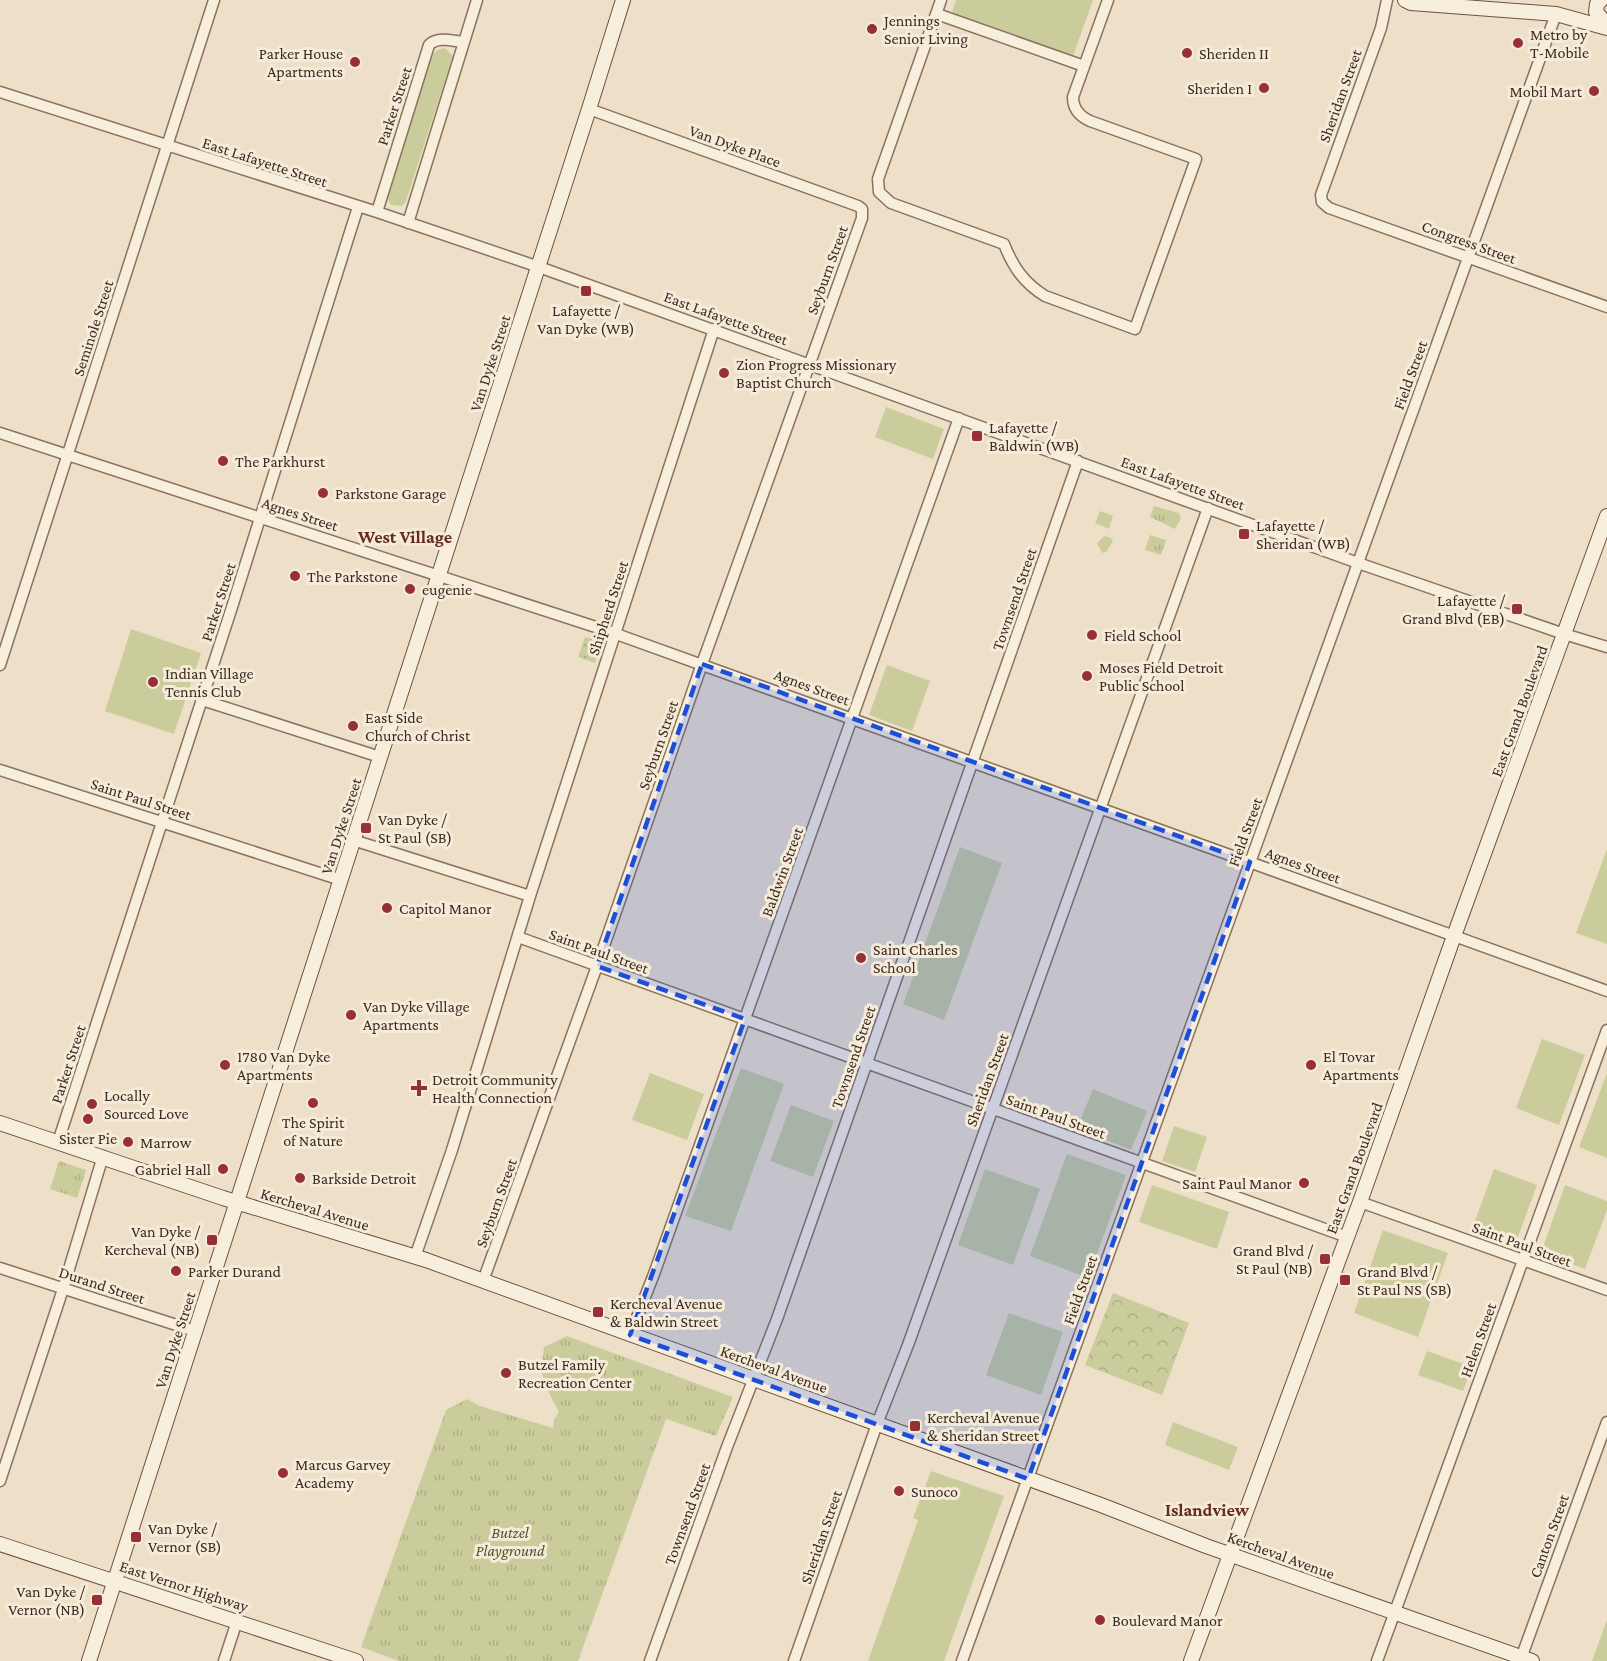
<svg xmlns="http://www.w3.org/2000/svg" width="1607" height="1661" font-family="'Crimson Pro',serif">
<defs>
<pattern id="forest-crowns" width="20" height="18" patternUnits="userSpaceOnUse" patternTransform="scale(1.5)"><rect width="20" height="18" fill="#cacc9c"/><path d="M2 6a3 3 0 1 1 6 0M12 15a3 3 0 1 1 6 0" fill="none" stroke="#aeaf86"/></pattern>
<pattern id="park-tufts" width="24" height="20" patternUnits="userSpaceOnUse" patternTransform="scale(1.5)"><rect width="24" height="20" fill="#cacc9c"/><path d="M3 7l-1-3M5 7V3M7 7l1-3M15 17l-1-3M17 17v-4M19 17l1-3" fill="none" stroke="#aeaf86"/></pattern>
<pattern id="garden-dots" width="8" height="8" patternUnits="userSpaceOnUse" patternTransform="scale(1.5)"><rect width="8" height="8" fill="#cacc9c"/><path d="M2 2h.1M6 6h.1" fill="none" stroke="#aeaf86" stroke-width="1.8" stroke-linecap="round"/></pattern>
</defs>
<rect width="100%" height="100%" fill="#eee0c8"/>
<path fill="#cacc9c" d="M956,0H1093L1073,56L952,13Z
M445,48L453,56L406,201L402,206L391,205L387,198L431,57L437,50Z
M886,407L944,429L933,459L875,437Z
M131,629L201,653L174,734L105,711Z
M887,665L930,681L912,731L869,715Z
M960,847L1002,863L944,1020L903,1004Z
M1607,849V944L1576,933Z
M1542,1039L1585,1055L1559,1125L1516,1108Z
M741,1068L784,1084L731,1231L685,1216Z
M650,1073L704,1094L687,1140L632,1120Z
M1607,1073V1158L1579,1147Z
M1093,1089L1147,1111L1131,1150L1077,1128Z
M791,1105L834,1121L813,1177L770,1161Z
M1174,1126L1207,1137L1195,1172L1162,1161Z
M1067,1154L1126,1175L1088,1278L1030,1256Z
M985,1169L1040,1189L1013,1265L958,1245Z
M1494,1169L1537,1185L1515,1245L1472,1229Z
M1152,1185L1229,1212L1217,1249L1139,1222Z
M1565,1185L1607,1201V1210L1585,1269L1541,1253Z
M1383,1230L1448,1253L1418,1337L1354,1313Z
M1009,1313L1063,1332L1041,1395L986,1375Z
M1427,1351L1472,1367L1463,1391L1418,1375Z
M1173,1422L1238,1447L1229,1470L1165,1445Z
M931,1471L1004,1496L944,1661H868L918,1520L913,1518Z
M1607,1620V1661H1592Z"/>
<path fill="url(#forest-crowns)" d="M1113,1293L1189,1323L1162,1395L1085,1365Z"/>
<path fill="url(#park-tufts)" d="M1154,506L1179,513L1181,518L1175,529L1150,517Z
M1100,511L1113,516L1109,529L1095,523Z
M1150,535L1166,540L1161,555L1145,550Z
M1104,536L1111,538L1113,541L1106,552L1102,553L1097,543Z
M59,1161L86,1170L77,1198L50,1189Z
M567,1336L733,1397L716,1436L666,1419L578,1661H399L361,1647L446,1410L467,1399L480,1406L553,1428L554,1419L559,1412L548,1391L541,1371L544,1347Z"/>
<path fill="url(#garden-dots)" d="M585,637L602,643L595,663L578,657Z"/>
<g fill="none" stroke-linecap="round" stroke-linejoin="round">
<defs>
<path id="street" d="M941,0L878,179L879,192L891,203L1004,244C1013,267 1024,283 1045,296L1135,329L1196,159L1090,121C1079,116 1073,108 1073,97L1108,0
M1387,0L1381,28L1321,195L1322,202L1329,208L1607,307
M937,14L1084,66
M0,92L377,212L539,267L1358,563L1564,634L1607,647
M377,212L429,45C438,36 452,41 464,42
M408,223L477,0
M0,433L608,631L1607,991
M0,665L214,0
M202,700L380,757
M0,770L341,880
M353,840L530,896
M518,937L1347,1237
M58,1142L232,607L358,207
M1360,1202L1607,1290
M415,1257L452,1150L530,896L714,329
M0,1268L195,1331
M483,1281L597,966L702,664L862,218V209L858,206L589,109
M630,1335L654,1274L959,418
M0,1481L63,1289L103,1156
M224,1661L237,1621
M650,1661L727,1447L777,1319L1078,461
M794,1661L877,1424L908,1345L1208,508
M962,1661L1556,14
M1377,1661L1607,1030
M1520,1661L1607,1422"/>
<path id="secondary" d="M1405,0L1411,3L1556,14L1607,28
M1601,0L1597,4L1596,12L1607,25
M0,1123L223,1198L426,1260L1101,1505L1206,1546L1532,1661
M0,1544L356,1661
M89,1661L589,109L623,0
M1191,1661L1360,1202L1454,936L1607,516"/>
</defs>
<use href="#street" stroke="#8a725d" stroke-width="13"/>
<use href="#secondary" stroke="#6c5340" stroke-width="16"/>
<use href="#street" stroke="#f8eedc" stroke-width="10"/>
<use href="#secondary" stroke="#f8eedc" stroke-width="14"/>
</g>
<path fill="#1d4ed8" fill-opacity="0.2" stroke="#1d4ed8" stroke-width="4.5" stroke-dasharray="12 8" stroke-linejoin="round" d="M702,664L1250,862L1028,1479L630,1335L745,1019L597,966Z"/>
<g fill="#972f37" stroke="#f5ebd8" stroke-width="2">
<circle cx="872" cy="29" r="6"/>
<circle cx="1518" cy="43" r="6"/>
<circle cx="1187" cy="53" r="6"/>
<circle cx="355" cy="62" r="6"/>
<circle cx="1264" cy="88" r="6"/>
<circle cx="1594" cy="91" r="6"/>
<rect x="580" y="285" width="12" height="12" rx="3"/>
<circle cx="724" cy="373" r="6"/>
<rect x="971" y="430" width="12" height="12" rx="3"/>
<circle cx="223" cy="461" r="6"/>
<circle cx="323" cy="493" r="6"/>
<rect x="1238" y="528" width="12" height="12" rx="3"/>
<circle cx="295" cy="576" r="6"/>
<circle cx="410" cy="589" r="6"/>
<rect x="1511" y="603" width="12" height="12" rx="3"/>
<circle cx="1092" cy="635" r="6"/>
<circle cx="1087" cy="676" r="6"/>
<circle cx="153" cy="682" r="6"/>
<circle cx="353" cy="726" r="6"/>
<rect x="360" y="822" width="12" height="12" rx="3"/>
<circle cx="387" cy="908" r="6"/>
<circle cx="861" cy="958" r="6"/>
<circle cx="351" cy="1015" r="6"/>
<circle cx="225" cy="1065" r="6"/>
<circle cx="1311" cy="1065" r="6"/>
<path d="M416 1079h6v6h6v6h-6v6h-6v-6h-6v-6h6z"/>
<circle cx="313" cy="1103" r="6"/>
<circle cx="92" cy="1104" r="6"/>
<circle cx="88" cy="1119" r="6"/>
<circle cx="128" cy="1142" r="6"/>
<circle cx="223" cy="1169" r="6"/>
<circle cx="300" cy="1178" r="6"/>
<circle cx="1304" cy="1183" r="6"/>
<rect x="206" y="1234" width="12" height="12" rx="3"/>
<rect x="1319" y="1253" width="12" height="12" rx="3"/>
<circle cx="176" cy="1271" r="6"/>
<rect x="1339" y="1274" width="12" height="12" rx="3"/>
<rect x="592" y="1306" width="12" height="12" rx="3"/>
<circle cx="506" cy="1373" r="6"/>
<rect x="909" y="1420" width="12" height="12" rx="3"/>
<circle cx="283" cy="1473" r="6"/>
<circle cx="899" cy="1491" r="6"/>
<rect x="130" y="1531" width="12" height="12" rx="3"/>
<rect x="91" y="1594" width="12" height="12" rx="3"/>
<circle cx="1100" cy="1620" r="6"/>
</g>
<g text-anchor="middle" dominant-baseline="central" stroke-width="6" stroke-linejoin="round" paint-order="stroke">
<g font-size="16" fill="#3a2b21" stroke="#f5ebd8" text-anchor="start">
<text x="884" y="20">Jennings<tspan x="884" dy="18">Senior Living</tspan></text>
<text x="1530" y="34">Metro by<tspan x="1530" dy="18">T-Mobile</tspan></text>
<text x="343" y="53" text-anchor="end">Parker House<tspan x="343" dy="18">Apartments</tspan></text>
<text x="1199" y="53">Sheriden II</text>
<text x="1252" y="88" text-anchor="end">Sheriden I</text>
<text x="1582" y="91" text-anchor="end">Mobil Mart</text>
<text x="586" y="310" text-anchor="middle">Lafayette /<tspan x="586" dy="18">Van Dyke (WB)</tspan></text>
<text x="736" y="364">Zion Progress Missionary<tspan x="736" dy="18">Baptist Church</tspan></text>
<text x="989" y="427">Lafayette /<tspan x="989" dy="18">Baldwin (WB)</tspan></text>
<text x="235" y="461">The Parkhurst</text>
<text x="335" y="493">Parkstone Garage</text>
<text x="1256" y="525">Lafayette /<tspan x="1256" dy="18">Sheridan (WB)</tspan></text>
<text x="307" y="576">The Parkstone</text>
<text x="422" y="589">eugenie</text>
<text x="1505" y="600" text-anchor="end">Lafayette /<tspan x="1505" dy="18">Grand Blvd (EB)</tspan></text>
<text x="1104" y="635">Field School</text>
<text x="1099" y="667">Moses Field Detroit<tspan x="1099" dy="18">Public School</tspan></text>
<text x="165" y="673">Indian Village<tspan x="165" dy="18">Tennis Club</tspan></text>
<text x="365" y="717">East Side<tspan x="365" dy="18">Church of Christ</tspan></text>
<text x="378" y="819">Van Dyke /<tspan x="378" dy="18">St Paul (SB)</tspan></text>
<text x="399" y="908">Capitol Manor</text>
<text x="873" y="949">Saint Charles<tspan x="873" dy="18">School</tspan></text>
<text x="363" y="1006">Van Dyke Village<tspan x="363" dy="18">Apartments</tspan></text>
<text x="237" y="1056">1780 Van Dyke<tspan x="237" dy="18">Apartments</tspan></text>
<text x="1323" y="1056">El Tovar<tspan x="1323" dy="18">Apartments</tspan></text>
<text x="432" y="1079">Detroit Community<tspan x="432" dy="18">Health Connection</tspan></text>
<text x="104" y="1095">Locally<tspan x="104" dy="18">Sourced Love</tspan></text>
<text x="313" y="1122" text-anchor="middle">The Spirit<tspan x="313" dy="18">of Nature</tspan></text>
<text x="88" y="1138" text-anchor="middle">Sister Pie</text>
<text x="140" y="1142">Marrow</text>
<text x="211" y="1169" text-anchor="end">Gabriel Hall</text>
<text x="312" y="1178">Barkside Detroit</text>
<text x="1292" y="1183" text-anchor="end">Saint Paul Manor</text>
<text x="200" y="1231" text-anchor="end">Van Dyke /<tspan x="200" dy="18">Kercheval (NB)</tspan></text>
<text x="1313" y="1250" text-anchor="end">Grand Blvd /<tspan x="1313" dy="18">St Paul (NB)</tspan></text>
<text x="188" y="1271">Parker Durand</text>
<text x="1357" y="1271">Grand Blvd /<tspan x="1357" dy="18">St Paul NS (SB)</tspan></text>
<text x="610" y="1303">Kercheval Avenue<tspan x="610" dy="18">&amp; Baldwin Street</tspan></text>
<text x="518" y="1364">Butzel Family<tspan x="518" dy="18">Recreation Center</tspan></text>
<text x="927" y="1417">Kercheval Avenue<tspan x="927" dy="18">&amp; Sheridan Street</tspan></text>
<text x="295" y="1464">Marcus Garvey<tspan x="295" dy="18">Academy</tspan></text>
<text x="911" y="1491">Sunoco</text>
<text x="148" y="1528">Van Dyke /<tspan x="148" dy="18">Vernor (SB)</tspan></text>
<text x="85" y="1591" text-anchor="end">Van Dyke /<tspan x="85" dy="18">Vernor (NB)</tspan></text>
<text x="1112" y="1620">Boulevard Manor</text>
</g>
<g font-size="16" fill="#3a2b21" stroke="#f5ebd8">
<text transform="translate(1340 96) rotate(-70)">Sheridan Street</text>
<text transform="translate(394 106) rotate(-72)">Parker Street</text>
<text transform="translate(735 146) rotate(20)">Van Dyke Place</text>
<text transform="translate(265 162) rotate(18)">East Lafayette Street</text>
<text transform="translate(1469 242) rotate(20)">Congress Street</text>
<text transform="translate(827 270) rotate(-70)">Seyburn Street</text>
<text transform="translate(726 318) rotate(20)">East Lafayette Street</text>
<text transform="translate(93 328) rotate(-72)">Seminole Street</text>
<text transform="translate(490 363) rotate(-72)">Van Dyke Street</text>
<text transform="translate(1410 375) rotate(-70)">Field Street</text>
<text transform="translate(1183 483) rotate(20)">East Lafayette Street</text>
<text transform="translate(300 514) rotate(18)">Agnes Street</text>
<text transform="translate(1014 599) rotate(-71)">Townsend Street</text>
<text transform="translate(218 602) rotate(-72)">Parker Street</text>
<text transform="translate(608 608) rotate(-72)">Shipherd Street</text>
<text transform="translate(812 687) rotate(20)">Agnes Street</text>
<text transform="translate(1519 711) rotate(-70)">East Grand Boulevard</text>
<text transform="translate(658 745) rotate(-71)">Seyburn Street</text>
<text transform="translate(141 799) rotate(18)">Saint Paul Street</text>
<text transform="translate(341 826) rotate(-72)">Van Dyke Street</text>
<text transform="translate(1245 832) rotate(-70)">Field Street</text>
<text transform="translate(1303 865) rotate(20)">Agnes Street</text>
<text transform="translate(782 872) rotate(-70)">Baldwin Street</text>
<text transform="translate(599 951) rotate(20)">Saint Paul Street</text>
<text transform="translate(853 1057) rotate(-71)">Townsend Street</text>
<text transform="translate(68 1064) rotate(-72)">Parker Street</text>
<text transform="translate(987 1080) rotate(-70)">Sheridan Street</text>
<text transform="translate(1056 1116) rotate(20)">Saint Paul Street</text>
<text transform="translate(1354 1168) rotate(-70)">East Grand Boulevard</text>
<text transform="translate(496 1203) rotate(-70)">Seyburn Street</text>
<text transform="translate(315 1209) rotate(17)">Kercheval Avenue</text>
<text transform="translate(1522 1244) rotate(20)">Saint Paul Street</text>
<text transform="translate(102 1285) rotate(18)">Durand Street</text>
<text transform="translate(1080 1290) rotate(-70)">Field Street</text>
<text transform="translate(175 1340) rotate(-72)">Van Dyke Street</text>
<text transform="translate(1478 1340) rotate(-70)">Helen Street</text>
<text transform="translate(774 1369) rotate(20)">Kercheval Avenue</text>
<text transform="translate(687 1514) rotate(-70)">Townsend Street</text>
<text transform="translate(1549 1536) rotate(-70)">Canton Street</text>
<text transform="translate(821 1537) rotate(-71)">Sheridan Street</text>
<text transform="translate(1281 1555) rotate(20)">Kercheval Avenue</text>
<text transform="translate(184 1586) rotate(18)">East Vernor Highway</text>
</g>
<g font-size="16" font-style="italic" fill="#4e5628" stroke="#f5ebd8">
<text x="510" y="1532">Butzel<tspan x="510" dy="18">Playground</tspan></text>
</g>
<g font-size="18" font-weight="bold" fill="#662b21" stroke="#f5ebd8">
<text x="405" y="537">West Village</text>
<text x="1207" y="1510">Islandview</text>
</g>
</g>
</svg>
